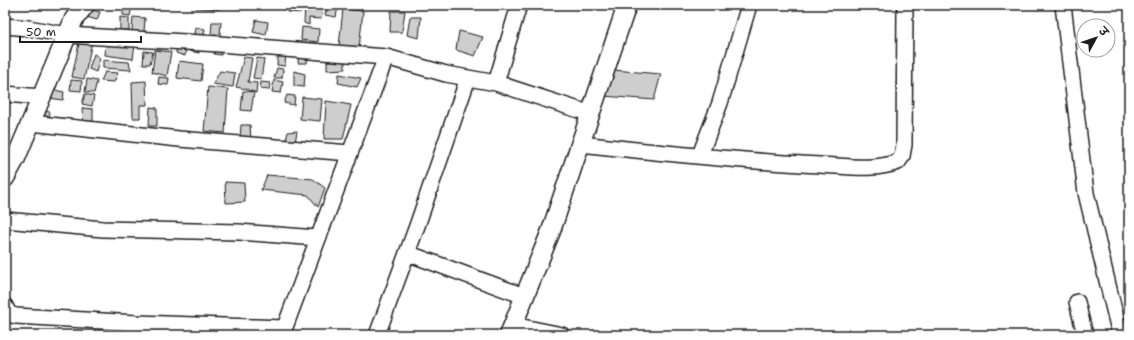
<svg xmlns="http://www.w3.org/2000/svg" width="1134" height="340" font-family="'Shantell Sans','Playpen Sans Deva',sans-serif">
<rect width="100%" height="100%" fill="#fff"/>
<filter id="ink" filterUnits="userSpaceOnUse"><feTurbulence type="fractalNoise" baseFrequency=".025" numOctaves="2"/><feDisplacementMap in="SourceGraphic" scale="8" xChannelSelector="R" yChannelSelector="G"/><feConvolveMatrix kernelMatrix="1 2 1 2 8 2 1 2 1" color-interpolation-filters="sRGB"/></filter>
<g filter="url(#ink)">
<path fill="#cecece" stroke="#1c1c1c" d="M123,5L132,6L130,16L123,15Z
M196,5H220L219,9L196,8Z
M288,5H301V13L288,12Z
M305,5H324L321,19L309,18V25L304,23Z
M328,5L338,7L336,17L325,15Z
M88,9L100,12L97,20L83,16Z
M343,9L363,11L359,48L339,46Z
M391,11H405L402,32H390Z
M120,17L129,18V30H120Z
M133,17L145,18L144,32L132,31Z
M410,17H421L419,38L407,35Z
M256,20L268,22L266,35L253,32Z
M212,22H221L220,35H211Z
M195,27L205,29L203,38L194,36Z
M302,27L319,29L318,42L301,40Z
M459,31L483,37L475,56L456,50Z
M106,41L135,44L133,59L105,55Z
M92,42L84,79L72,77L79,43Z
M177,44L187,45L185,56L176,53Z
M192,44L200,47L199,53L190,51Z
M215,47L222,49L221,55L214,54Z
M155,50L171,52L167,76L152,72Z
M279,50L286,52L285,66L277,65Z
M144,51L153,52L150,64H143Z
M299,52L308,53L307,63H298Z
M94,54L100,58L96,72L89,69Z
M244,57L252,58L248,82L257,83L256,93L246,89L236,87Z
M257,58L264,59L261,79L253,78Z
M103,60L129,62L131,70L103,68Z
M345,60V69L327,70V61Z
M179,61L203,64L201,81L177,78Z
M277,68L283,69L282,78H274Z
M613,70L661,74L654,100L603,96Z
M220,71L235,73L233,87L213,84Z
M294,71L305,74L304,87L294,86Z
M105,72L118,73L114,82L101,81Z
M339,74L361,78L357,87L338,83Z
M159,77L169,78L168,85L158,84Z
M87,79L97,81L94,93L85,92Z
M71,80L82,81L81,91L70,90Z
M274,80L283,82L281,93L272,92Z
M146,81L147,105H140V118H133L132,82Z
M261,82L270,83L269,90L260,89Z
M208,87L228,89L225,133L204,131Z
M50,89L64,92L63,100L49,98Z
M243,91L254,92L251,111L241,110Z
M85,94L94,96L92,106L82,104Z
M287,95L295,96L294,105L284,103Z
M302,97L322,99L320,121L300,119Z
M326,101L351,105L343,139H324Z
M150,107L157,108V126H149Z
M82,108L93,109V125L83,123Z
M42,111L50,112L49,119L39,120Z
M241,125H250L251,139L240,138Z
M297,131L295,143H285L288,132Z
M267,175L313,179L325,188L318,207L308,195L261,190Z
M225,182L244,183L245,202L226,203Z
M288,329L307,335H286Z"/>
<g fill="none" stroke-linecap="round" stroke-linejoin="round">
<defs>
<path id="minor" d="M1063,5L1086,193L1120,335
M5,26L28,28L67,35L219,44L386,57L446,74L496,83L519,5
M496,83L591,114
M5,94L41,97
M31,123L179,139L350,153
M581,144C660,153 740,161 820,165C845,166 874,171 898,162L902,156L904,145L905,5
M700,155L720,103L749,5
M5,220L103,229L239,232L317,238
M407,253L524,296
M1077,302L1085,335
M5,306L9,314L16,316L137,323L284,328
M513,325L562,335
M282,335L386,57
M377,335L417,226L468,78"/>
<path id="tertiary" d="M5,178L16,158L74,19L85,5
M509,335L551,231L627,5"/>
</defs>
<use href="#minor" stroke="#1c1c1c" stroke-width="18"/>
<use href="#tertiary" stroke="#1c1c1c" stroke-width="21"/>
<use href="#minor" stroke="#fff" stroke-width="15"/>
<use href="#tertiary" stroke="#fff" stroke-width="18"/>
</g>
</g>
<rect width="1134" height="340" fill="none" stroke="#fff" stroke-width="20"/>
<rect x="10" y="10" width="1114" height="320" fill="none" stroke="#1c1c1c" stroke-width="1.5" filter="url(#ink)"/>
<g transform="translate(1096 38) rotate(50)"><circle r="19" fill="#ffffff" stroke="#a4a4a4"/>
<path d="M0-3L7 15L0 10L-7 15Z" fill="#1c1c1c"/>
<text y="-6" font-size="11" font-weight="bold" text-anchor="middle" fill="#1c1c1c">उ</text>
</g>
<path d="M20 36v6h121v-6" fill="none" stroke="#1c1c1c" stroke-width="2"/>
<text x="26" y="36" font-size="12" fill="#1c1c1c" stroke="#ffffff" stroke-width="3" paint-order="stroke">50 m</text>
</svg>
